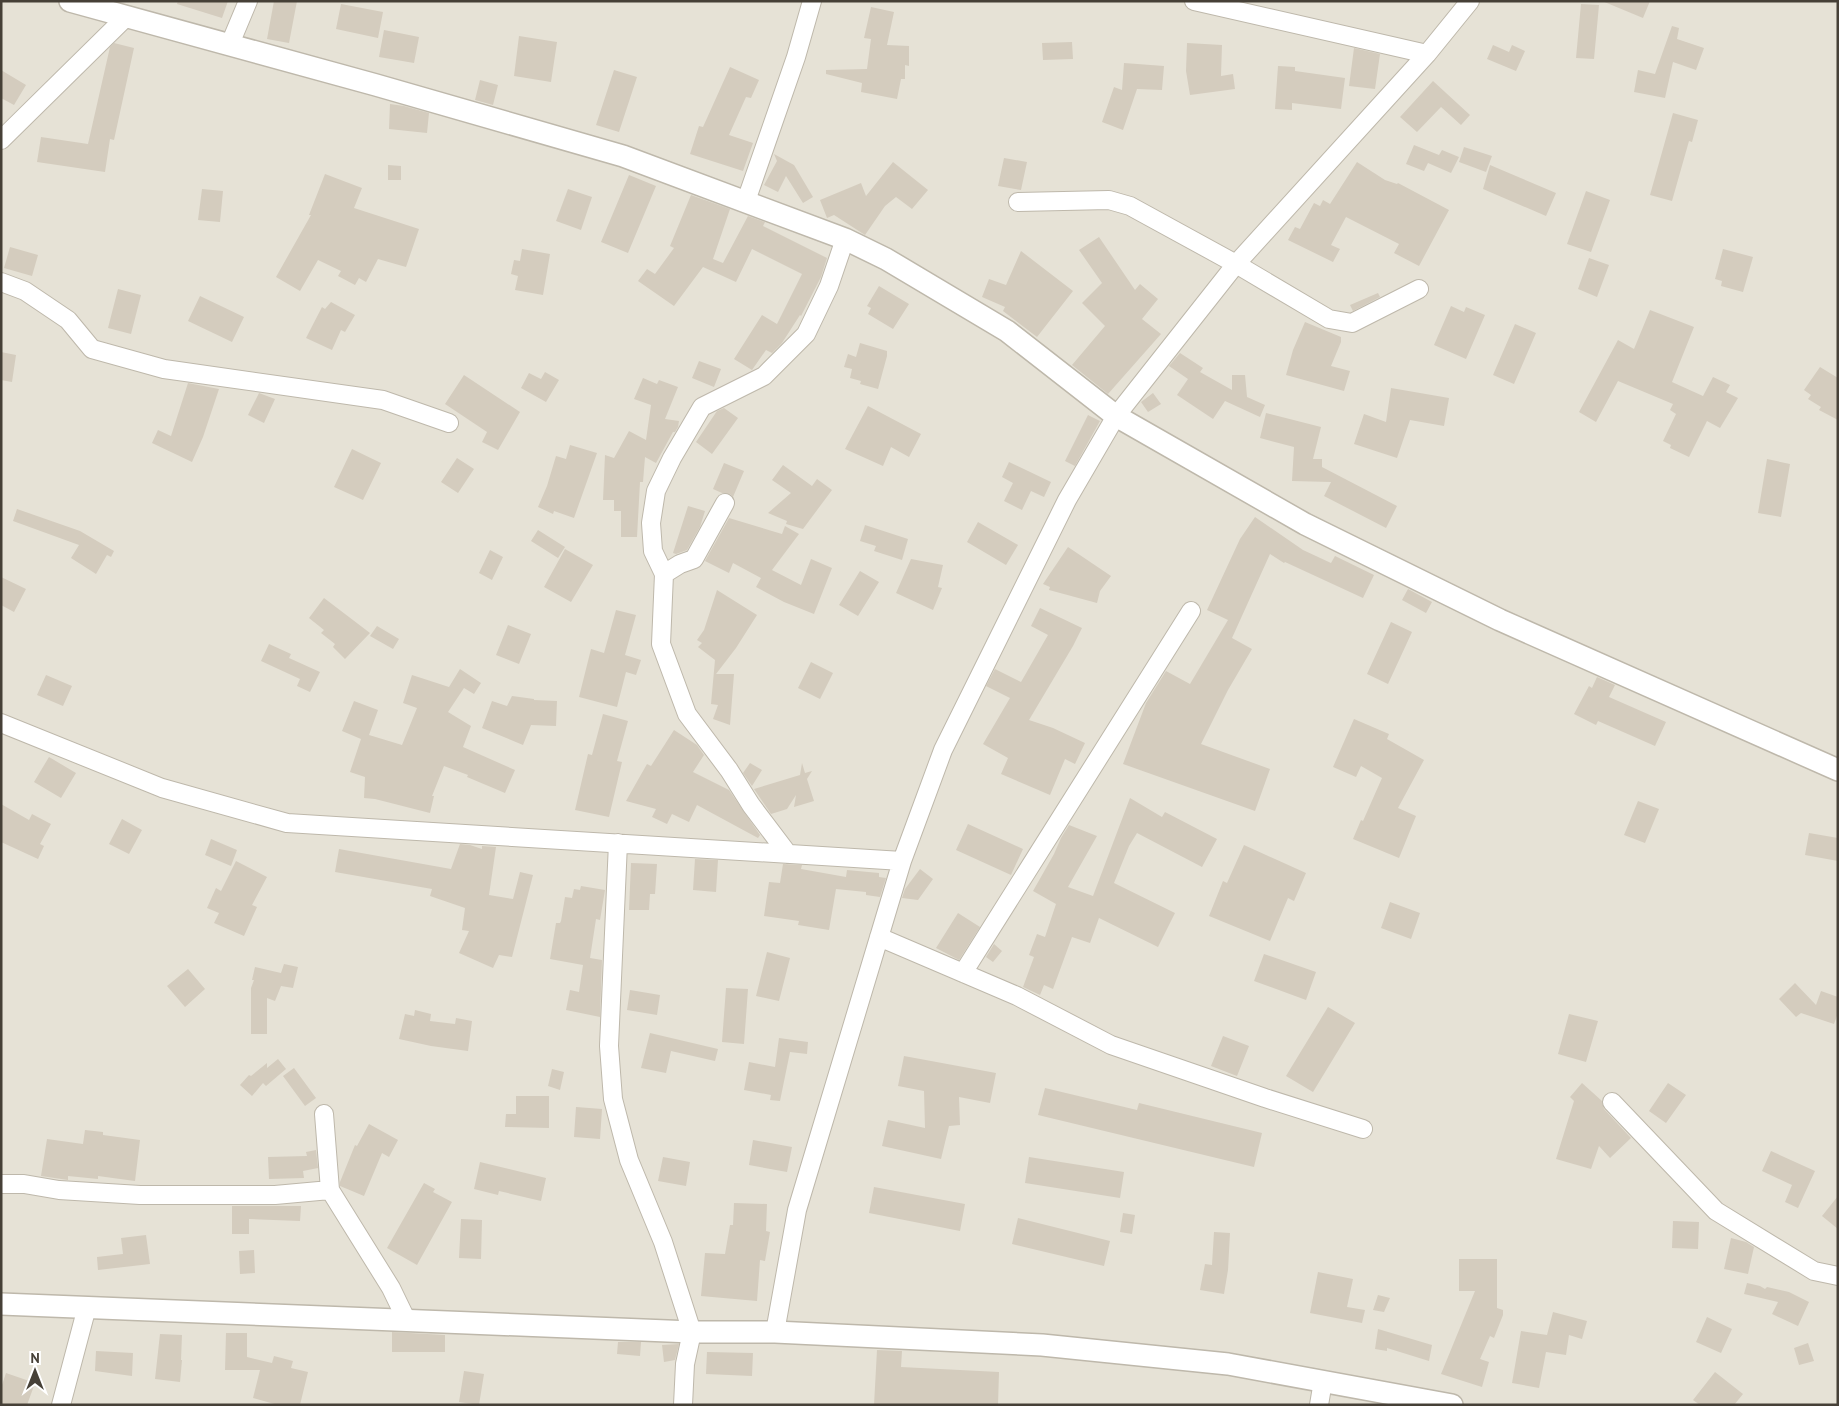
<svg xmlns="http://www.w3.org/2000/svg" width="1839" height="1406" font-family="'PT Sans',sans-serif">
<rect width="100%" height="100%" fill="#f3f0e8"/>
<path fill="#e6e2d6" d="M1,1H1838V1405H1Z"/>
<path fill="#d4ccbe" d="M178,1H228L222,18L177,4Z
M274,1H297L289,43L267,39Z
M1602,1H1650L1643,18Z
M341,4L383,12L378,38L336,29Z
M1581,4L1599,5L1594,59L1576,58Z
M871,7L894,12L887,45L909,46V66L905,65V79H901L897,99L861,92L862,83L826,74V70L867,69L871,39L864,38Z
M1672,26L1679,28L1677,39L1704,48L1696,70L1673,62L1665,98L1634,92L1638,70L1655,74Z
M384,30L419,37L414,63L379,57Z
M519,36L557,42L551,82L514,76Z
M1072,42L1073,59L1043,60L1042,43Z
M114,43L134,48L114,140L110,139L105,172L37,162L41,137L88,144L110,47Z
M1187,43L1222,45L1221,76L1233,74L1235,89L1190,95L1186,71Z
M1493,45L1509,52L1512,45L1525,51L1516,71L1487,59Z
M1354,48L1380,54L1375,89L1349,86Z
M1124,63L1164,66L1162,90L1137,89L1123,130L1102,122L1114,87L1122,90Z
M1278,66L1295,67V71L1345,78L1341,109L1292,103V110L1275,109Z
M730,67L759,80L751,98L746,97L729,135L753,143L743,171L690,154L699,126L703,127Z
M1,70L26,85L14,105L1,98Z
M614,70L637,77L619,132L596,125Z
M480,80L498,85L493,105L475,100Z
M1433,81L1470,115L1461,125L1441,107L1417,132L1400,117Z
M390,104L404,106L429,113L427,133L389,129Z
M1673,113L1698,120L1692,142L1689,141L1672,201L1650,195Z
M1414,145L1439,155L1442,150L1459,157L1451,173L1428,163L1424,171L1406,164Z
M1464,147L1492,156L1486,172L1459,162Z
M774,154L794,165L813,197L803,203L786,176L778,192L764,185L777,161Z
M1004,158L1027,162L1021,190L998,186Z
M893,162L928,190L912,209L896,197L885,206L865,235L834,215L827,218L820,200L861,183L866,196Z
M1357,162L1385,180L1397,184L1398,183L1449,210L1419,266L1394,253L1399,244L1346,217L1331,245L1340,249L1333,262L1288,240L1295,227L1300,229L1314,203L1320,206L1323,200L1330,204Z
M388,165L401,166V180H388Z
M1490,165L1556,193L1546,216L1483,189Z
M325,174L362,188L354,208L419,229L406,267L378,259L366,282L359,278L355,285L338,276L341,271L318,260L300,291L276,277L311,215H309Z
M629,175L656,186L628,253L601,242Z
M202,189L223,191L220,222L198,220Z
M568,189L592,197L581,230L556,221Z
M1586,191L1610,200L1591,252L1567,244Z
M691,195L730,209L713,259L723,263L748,216L765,222L763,226L827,258L821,277L801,316L800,315L782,343L772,353L766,350L752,370L734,359L762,315L777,324L802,274L752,249L736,282L703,267L674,306L638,281L647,269L655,274L674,248L670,246Z
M1099,237L1135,290L1140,284L1158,299L1142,319L1161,334L1108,394L1072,365L1105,326L1082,303L1102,283L1079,250Z
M10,247L38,255L32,276L4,268Z
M522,249L550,254L543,295L515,290L518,276L511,274L514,260L520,261Z
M1723,249L1753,257L1743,292L1721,286L1722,281L1715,279Z
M1021,251L1073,291L1037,337L1003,311L1005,307L982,297L989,279L1006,285Z
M1589,258L1609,265L1597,297L1578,289Z
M879,286L909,304L893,329L868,314L871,308L867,306Z
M118,289L141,295L131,334L108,328Z
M1378,293L1380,297L1353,311L1350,305Z
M200,296L244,317L232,342L188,321Z
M331,302L355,315L345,332L341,330L332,350L306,338L322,307L325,309Z
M1451,306L1464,312L1466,307L1485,315L1466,359L1434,345Z
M1650,310L1694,327L1672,382L1703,396L1713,377L1730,385L1726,392L1738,398L1720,428L1707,421L1689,457L1670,448L1671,445L1663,441L1676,414L1670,410L1673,404L1618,381L1596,422L1579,412L1618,340L1634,349Z
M1305,322L1341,337V342L1331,366L1350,371L1344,391L1286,375L1293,350Z
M1515,324L1536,333L1514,384L1493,375Z
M860,343L887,351V356L878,389L860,384L861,381L850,378L852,369L844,367L848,354L856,357Z
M1,352L16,355L12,382L1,380Z
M1180,353L1203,368L1200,372L1232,390V375H1245L1247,397L1265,405L1260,417L1225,401L1213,419L1177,395L1188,379L1169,366Z
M699,361L721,369L714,387L692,378Z
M1820,367L1838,378V420L1819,410L1821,407L1808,399L1811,395L1804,390Z
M545,372L559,380L546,402L521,388L529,373L541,379Z
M464,375L520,412L498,450L482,442L487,432L445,404Z
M643,378L657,384L659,380L678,387L665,419L679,421L678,427L675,432H673L656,463L645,457L643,482H640L637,537H621V511H614V500H603L605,455L614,458L629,431L646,440L651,405L634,399Z
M188,383L219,389L203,437L192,462L152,443L158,430L171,436Z
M1391,388L1449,398L1444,426L1410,420L1397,458L1354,444L1364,414L1386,422Z
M259,393L275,399L264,423L248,415Z
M1153,393L1161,404L1148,412L1141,402Z
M868,406L921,434L909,457L891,447L883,466L845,449Z
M724,408L738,418L712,454L696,442L717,411Z
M1266,413L1321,427L1313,459H1322V467L1397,506L1386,528L1324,496L1331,482L1292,481L1294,447L1260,438Z
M1088,415L1100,421L1075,466L1065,461Z
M570,445L597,453L574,518L554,511L553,514L538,507L547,486L556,456L566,459Z
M352,449L381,463L363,500L334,487Z
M457,458L474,469L458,493L441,482Z
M1767,459L1790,464L1781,517L1758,513Z
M1009,462L1051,482L1044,497L1031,491L1022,510L1004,501L1013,483L1002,477Z
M724,463L744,471L733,497L730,494L722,493L713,489Z
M783,465L812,486L817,479L832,490L803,529L786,524L787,521L768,513L791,493L772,480Z
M688,506L705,511L700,527L687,550L676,554L673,553Z
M17,509L80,531L114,551L111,557L107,555L96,574L71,558L79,545L13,521Z
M1255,517L1303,550L1331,563L1335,556L1374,575L1363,598L1285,562L1284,563L1270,554L1232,638L1252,649L1228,690L1201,744L1270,769L1255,811L1123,764L1146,703L1166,671L1190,684L1228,620L1207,610L1240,539Z
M729,518L782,534L785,526L799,534L772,570L801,585L811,559L832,568L814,614L784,602L756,587L761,578L733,563L729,573L705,561Z
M978,522L1018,545L1006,565L967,542Z
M865,525L908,539L902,560L874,551L876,546L860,541Z
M538,530L565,547L558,558L531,541Z
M1068,547L1111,576L1100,591L1097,603L1049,590L1050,587L1043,584Z
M565,549L593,565L571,602L544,587Z
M490,550L503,557L492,580L479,573Z
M911,559L943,565L938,587L942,588L933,610L896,593Z
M860,571L879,582L858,616L839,605Z
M1,577L26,589L14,612L1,605Z
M1408,589L1432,602L1426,613L1402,600Z
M717,590L757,615L736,648L716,674H734L730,725L713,719L718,705L711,704L715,660L698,647L702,643L697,640L704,630Z
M324,598L370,633L345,659L333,647L335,644L321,633L324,630L309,618Z
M1040,608L1082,628L1073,646L1029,720L1053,728L1085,743L1075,764L1065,759L1050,795L1001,774L1008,758L983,744L1010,698L986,686L995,669L1021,682L1048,635L1031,626Z
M616,610L636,615L625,655L641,660L636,675L626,672L617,707L579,697L591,649L604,653Z
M1391,622L1412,632L1388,684L1367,674Z
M508,625L531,634L519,664L496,655Z
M377,626L399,639L393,649L370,636Z
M269,644L291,654L289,658L320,672L310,692L297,686L300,679L261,661Z
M811,662L833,673L820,699L798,688Z
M460,669L481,683L474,694L464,688L448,712L471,726L463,747L515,770L505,793L467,777L468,775L444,766L432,796H434L430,813L375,799L364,798L365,777L350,772L361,739L342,731L354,701L378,710L369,735L402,745L417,708L403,703L412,675L449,687Z
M46,675L72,686L63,706L37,695Z
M1597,677L1615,685L1609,697L1666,722L1655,746L1598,721L1596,725L1574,714L1589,686L1592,688Z
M512,696L534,699V700L557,701L556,726L531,725L523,745L482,728L492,701L507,706Z
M603,714L628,721L617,761L622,762L609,817L575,810L588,754L592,755Z
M1354,719L1389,734L1387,739L1424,760L1398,808L1416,816L1399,858L1353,839L1361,820L1363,821L1382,778L1361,766L1356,777L1333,767Z
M674,730L697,745L704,755L693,772L729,790L760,835L758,838L697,805L689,822L672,814L667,824L652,817L656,809L626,801L647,764L651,766Z
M49,757L76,773L61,798L34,782Z
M750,763L762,770L752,786L743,773Z
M802,763L805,773L812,771L807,779L814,801L794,807L796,795L787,809L771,814L754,789L800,775Z
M1130,798L1162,817L1165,812L1217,839L1202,867L1137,833L1129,846L1114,883L1175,913L1158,947L1099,918L1090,943L1072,937L1053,989L1044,985L1040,995L1023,987L1034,957L1029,955L1037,934L1045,937L1056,904L1033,891L1054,854L1061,838L1069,825L1097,836L1068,887L1093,896Z
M1638,801L1659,809L1645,843L1624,835Z
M1,804L29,820L32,814L51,824L40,844L44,846L38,859L1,842Z
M122,819L142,830L129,854L109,844Z
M968,824L1023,849L1011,875L956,850Z
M1809,833L1838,838V861L1805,855Z
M211,839L237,850L231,866L205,855Z
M460,844L470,845L482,849V846L496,847L489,895L513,899L520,872L533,875L512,957L499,955L493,968L459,953L469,931L462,930L465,908L430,896L432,889L335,872L339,849L451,869Z
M1244,845L1306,873L1294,901L1288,898L1270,941L1209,916L1223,881L1227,883Z
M695,859L718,860L716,892L693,890Z
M236,861L267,877L252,905L257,907L244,936L214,923L219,913L207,908L216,888L221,891Z
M631,863L657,864L655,894H650L649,910H629Z
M783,864L802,865L801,869L846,877L847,870L879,873V877L886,878L880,897L866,895V892L836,889L829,930L798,925L799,921L764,916L769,882L780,883Z
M920,869L933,879L918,900L902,898L905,889Z
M581,886L605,890L600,920L596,919L590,958L602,960L600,1017L566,1010L570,990L579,992L583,965L550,959L556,923H560L561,921L565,897L572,898L574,889L580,890Z
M1390,902L1420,913L1411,939L1381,928Z
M958,913L980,927L959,960L936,948Z
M994,944L1002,951L993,962L986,957Z
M767,952L790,958L779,1001L756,996Z
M1264,954L1316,972L1306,1000L1254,981Z
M284,964L298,967L293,988L281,986L275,1001L267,998V1034H251V988L254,980H252L255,967L281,973Z
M188,969L205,989L185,1007L167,986Z
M1795,983L1816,1005L1821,991L1838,997V1013L1834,1024L1801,1013L1796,1017L1779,999Z
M726,988L748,989L744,1044L722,1042Z
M630,990L660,995L657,1015L627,1010Z
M1328,1007L1355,1023L1313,1092L1286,1076Z
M415,1010L431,1014L430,1021L455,1024L456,1018L472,1021L468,1051L431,1046L399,1039L405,1014L414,1016Z
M1569,1014L1598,1021L1586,1062L1558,1054Z
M650,1033L718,1049L715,1061L671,1051L666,1073L641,1068Z
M1223,1036L1249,1046L1237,1076L1211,1066Z
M779,1038L808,1042L807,1054L790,1052L780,1101L770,1100L771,1095L744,1090L749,1062L775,1067Z
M904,1056L996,1073L990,1103L959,1097L960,1125L949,1126L941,1159L882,1146L888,1120L925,1128L924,1091L898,1086Z
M278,1059L286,1069L266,1086L263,1083L252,1096L240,1085L249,1075L251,1076L267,1063V1068Z
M294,1068L316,1098L305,1106L283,1076Z
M552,1069L564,1072L560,1090L548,1086Z
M1582,1083L1602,1101L1604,1109L1631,1138L1610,1158L1599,1146L1591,1169L1556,1159L1574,1101L1570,1097Z
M1668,1083L1686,1095L1666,1123L1649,1111Z
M1045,1088L1137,1110L1139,1103L1262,1133L1254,1167L1038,1115Z
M516,1096H549V1128L505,1127L506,1114H516Z
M576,1107L602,1109L600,1139L574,1137Z
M369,1124L398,1140L389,1157L382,1153L364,1196L340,1186V1182L355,1145L357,1146Z
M85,1130L103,1132V1135L140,1140L135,1181L98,1176V1179L68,1176V1180L41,1176L47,1139L83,1144Z
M753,1140L792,1147L787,1172L749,1165Z
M316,1150L318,1168L303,1171L304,1178L269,1179L268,1157L307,1156L306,1152Z
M1771,1151L1815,1171L1798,1208L1785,1202L1792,1185L1762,1171Z
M663,1157L690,1162L686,1186L658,1181Z
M1029,1157L1124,1172L1120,1198L1025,1183Z
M480,1162L546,1178L541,1201L499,1191L498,1195L474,1189Z
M424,1183L435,1189L433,1192L452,1202L417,1265L387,1248Z
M874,1187L965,1204L960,1231L869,1213Z
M1838,1196V1229L1822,1216Z
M734,1203L767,1204L766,1231L770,1232L765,1261L760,1260L757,1301L701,1296L705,1253L725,1254L730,1225H733Z
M232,1206H301L300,1221L249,1219V1234H232Z
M1123,1213L1135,1215L1132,1234L1120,1232Z
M1018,1218L1110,1241L1104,1266L1012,1244Z
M461,1219L482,1220L481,1259L459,1258Z
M1673,1221L1699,1222L1698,1249L1672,1248Z
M1214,1232L1230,1233L1228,1270L1224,1294L1200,1290L1205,1264L1212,1265Z
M146,1235L150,1264L98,1270L97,1257L123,1254L121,1238Z
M1731,1238L1746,1242L1754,1247L1748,1274L1724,1269Z
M254,1250L255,1273L240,1274L239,1251Z
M1459,1259H1497V1308L1503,1310V1315L1494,1338L1490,1336L1480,1359L1489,1362L1482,1387L1441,1374L1475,1291H1459Z
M1318,1272L1353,1279L1347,1307L1365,1310L1362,1323L1310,1313Z
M1747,1283L1760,1286L1765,1289L1767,1287L1789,1292L1809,1302L1798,1326L1772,1314L1778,1302L1744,1294Z
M1378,1295L1390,1298L1384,1312L1373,1310Z
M1553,1312L1587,1321L1582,1339L1569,1335L1566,1355L1546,1352L1539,1388L1512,1383L1521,1331L1547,1335Z
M1707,1317L1732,1329L1721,1353L1696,1342Z
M1378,1329L1432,1345L1429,1361L1387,1348V1351L1375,1349Z
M392,1332L445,1335V1352H392Z
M226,1333H247V1357L272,1363L274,1356L293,1361L291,1368L308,1372L300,1405H278L253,1398L260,1370H225Z
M160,1334L182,1335L181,1360H182L180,1382L155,1379Z
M618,1342H641L640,1356L617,1354Z
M1808,1343L1814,1361L1799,1365L1794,1348Z
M679,1344L675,1360L664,1362L662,1345Z
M877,1350L902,1351L901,1367L999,1372L998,1405H874Z
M96,1351L133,1353L132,1376L95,1371Z
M707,1352L753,1353L752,1376L706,1374Z
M464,1371L484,1374L479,1405L459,1402Z
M1715,1372L1743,1394L1734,1405H1700L1693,1400Z
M6,1373L35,1383L27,1405H1V1388Z"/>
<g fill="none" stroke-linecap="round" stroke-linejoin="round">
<defs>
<path id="minor" d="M1194,1L1427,54
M230,44L248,1
M1,140L127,16
M746,201L796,57L812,1
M1018,202L1109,200L1130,206L1236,264L1329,319L1352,323L1419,289
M1,282L25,291L68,320L92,349L164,369L383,400L449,423
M664,574L680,564L694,559L725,503
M1,723L162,788L287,823L902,861
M618,843L609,1046L613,1099L629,1160L663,1242L692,1332L685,1364L683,1405
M788,854L751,805L729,770L687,714L661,644L664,574L653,551L651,523L656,491L672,458L702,407L764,376L806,334L829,286L845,239
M879,937L1017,996L1111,1045L1265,1098L1363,1129
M963,973L1191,611
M1612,1102L1716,1211L1814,1271L1838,1276
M324,1114L330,1190L391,1288L406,1319
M1,1184H24L59,1190L140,1195H275L330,1190
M775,1332L797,1210L902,861L943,750L1067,500L1116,416L1236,264L1427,54L1470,1
M61,1405L87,1307
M1319,1405L1323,1381"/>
<path id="tertiary" d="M70,1L376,85L623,156L845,239L886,259L1007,331L1116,416L1305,524L1500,620L1838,770
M1,1304L692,1332H775L1042,1345L1228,1364L1452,1405"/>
</defs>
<use href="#minor" stroke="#beb8ab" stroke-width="20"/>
<use href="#tertiary" stroke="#beb8ab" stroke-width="24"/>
<use href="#minor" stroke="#fff" stroke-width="18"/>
<use href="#tertiary" stroke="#fff" stroke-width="21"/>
</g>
<rect width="1839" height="1406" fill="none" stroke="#464037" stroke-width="5"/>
<g transform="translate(35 1371)" stroke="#ffffff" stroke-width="4" paint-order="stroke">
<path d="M0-4L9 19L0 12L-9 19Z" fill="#464037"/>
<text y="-8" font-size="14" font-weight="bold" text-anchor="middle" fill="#464037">N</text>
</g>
</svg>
